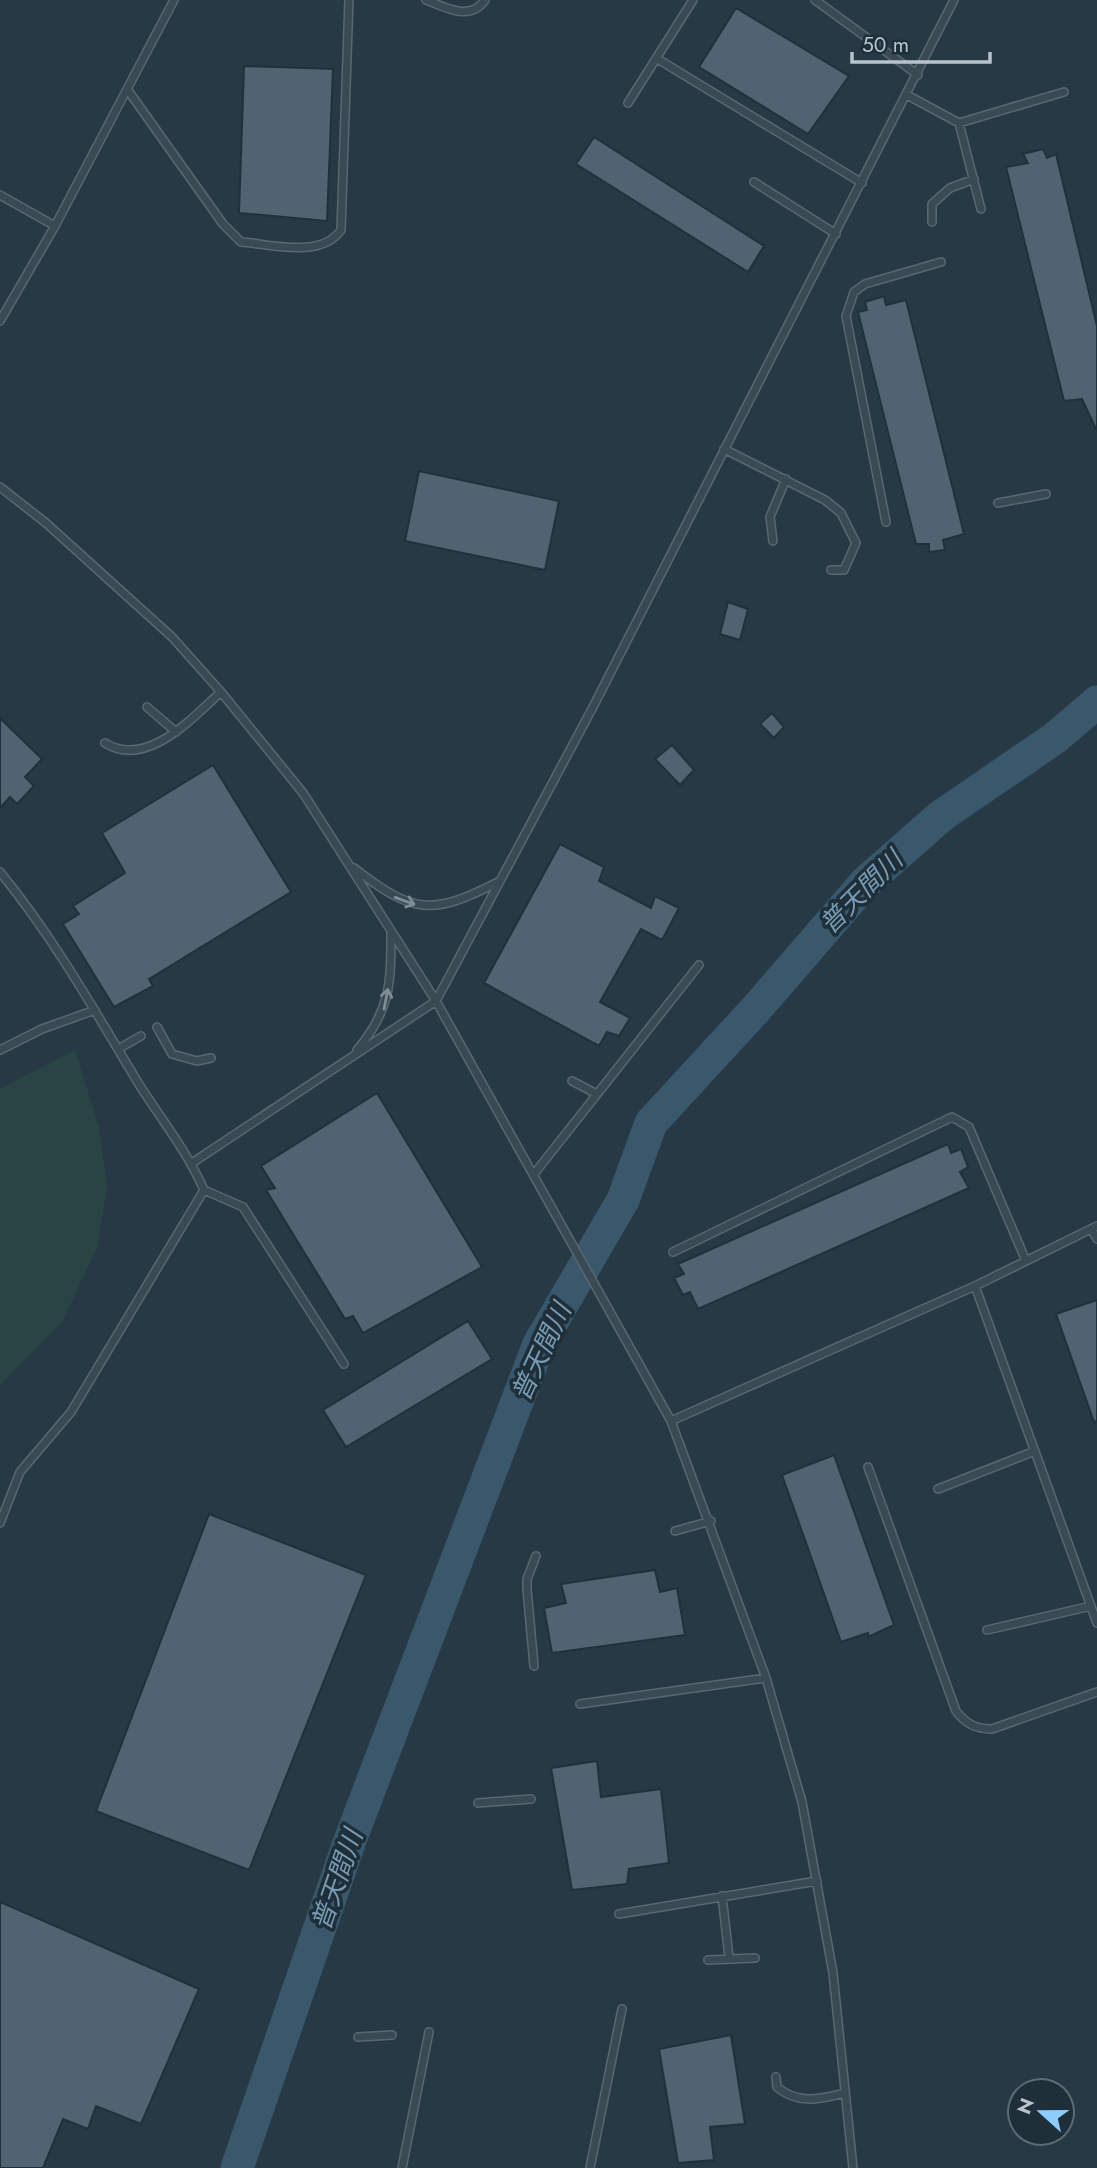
<svg xmlns="http://www.w3.org/2000/svg" width="1097" height="2168" font-family="Jost,'Noto Sans JP',sans-serif">
<rect width="100%" height="100%" fill="#263945"/>
<path fill="#284543" d="M75,1050L99,1127L107,1187L97,1248L62,1322L0,1385V1089Z"/>
<g fill="none" stroke-linecap="round" stroke-linejoin="round">
<path stroke="#39586c" stroke-width="33" d="M237,2168L349,1843L539,1344L623,1200L651,1123L756,1009L865,883L941,816L1055,738L1097,702"/>
</g>
<path fill="#4f6370" stroke="#21313b" stroke-width="2" d="M736,8L849,76L808,134L699,67Z
M244,66L333,69L327,221L239,213Z
M594,137L764,246L748,272L576,164Z
M1043,149L1047,158L1056,154L1097,326V431L1082,399L1064,401L1006,167L1028,163L1023,154Z
M884,296L886,305L906,300L964,534L943,540L945,550L929,552V544H916L858,312L867,310L865,302Z
M419,471L559,501L545,570L405,541Z
M728,602L748,609L740,640L720,634Z
M772,713L784,727L774,738L760,724Z
M0,718L42,759L25,777L34,786L17,804L10,797L0,808Z
M672,745L694,770L680,785L655,759Z
M213,765L291,892L149,979L153,986L114,1007L63,924L79,914L73,906L125,873L102,833Z
M560,844L604,867L599,881L651,908L655,896L679,908L662,940L641,929L600,1002L630,1018L619,1036L607,1032L599,1046L484,983Z
M377,1093L482,1267L363,1333L353,1316L345,1319L266,1190L275,1188L261,1166Z
M948,1144L951,1153L961,1149L968,1167L960,1172L969,1188L698,1309L690,1292L683,1295L674,1278L684,1274L678,1264Z
M1097,1300V1421L1094,1422L1056,1314Z
M468,1321L492,1359L346,1447L323,1410Z
M834,1455L894,1625L868,1637V1633L841,1642L782,1475Z
M209,1514L366,1575L249,1870L96,1811Z
M655,1570L660,1592L677,1588L685,1635L552,1653L544,1608L566,1603L561,1584Z
M597,1761L601,1797L661,1789L669,1863L629,1869L627,1884L572,1890L551,1768Z
M0,1902L199,1989L141,2124L96,2106L88,2129L63,2119L43,2168H0Z
M731,2035L745,2124L710,2127L714,2160L678,2163L659,2049Z"/>
<g fill="none" stroke-linecap="round" stroke-linejoin="round">
<defs>
<path id="service" d="M426,0C445,7 470,22 485,0
M815,0L918,75
M656,58L862,183
M127,89L223,224L241,242C271,244 321,259 341,230L349,0
M907,95L959,123L1064,92
M628,103L693,0
M959,123L981,209
M754,182L836,234
M0,195L55,226
M932,222V204L950,188L974,179
M0,321L55,226L174,0
M724,449L825,500L841,513L856,543L844,570H831
M0,487L46,523L172,637L221,692L303,793L436,1001L671,1421L766,1678L802,1802L833,1973L853,2168
M998,503L1046,494
M886,522L846,316L854,292L865,284L941,262
M773,541L770,517L786,479
M147,707L176,732
M105,743C147,769 192,718 221,692
M354,868C413,914 432,916 498,882
M0,872C54,938 96,1013 140,1086C162,1120 188,1153 204,1190L71,1412L20,1472L0,1523
M157,1027L172,1054L197,1061L211,1058
M118,1049L141,1036
M0,1050L42,1029L95,1010
M357,1050C391,1010 391,982 391,932
M572,1081L597,1094
M192,1163L436,1001L593,707L954,0
M534,1174L699,965
M204,1190L243,1207L344,1364
M1091,1229L1097,1239
M673,1252L952,1117L969,1127L1026,1261
M975,1286L1097,1623
M671,1421L975,1286L1097,1226
M868,1467L956,1711C966,1724 976,1729 992,1729L1097,1692
M938,1489L1035,1451
M675,1531L711,1521
M987,1630L1091,1606
M534,1666L527,1589V1579L536,1556
M580,1704L766,1678
M478,1803L531,1799
M722,1896L729,1957
M619,1914L817,1881
M708,1960L755,1958
M358,2037L392,2035
M776,2077L777,2087C798,2105 820,2099 845,2093
M402,2168L429,2032
M590,2168L622,2009"/>
</defs>
<use href="#service" stroke="#596771" stroke-width="10"/>
<use href="#service" stroke="#3a4a54" stroke-width="7"/>
</g>
<defs><path id="oneway-shaft" d="M-6 0H5M1.5-3L5.5 0L1.5 3" fill="none" stroke-width="1.6" stroke-linecap="round" stroke-linejoin="round" transform="scale(1.75)"/></defs>
<g stroke="#7f8d97">
<use href="#oneway-shaft" transform="translate(405 901) rotate(20)"/>
<use href="#oneway-shaft" transform="translate(386 999) rotate(-79)"/>
</g>
<g text-anchor="middle" dominant-baseline="central" stroke-width="7" stroke-linejoin="round" paint-order="stroke">
<g font-size="26" font-style="italic" fill="#779bb2" stroke="#1f2f39">
<text transform="translate(861 892) rotate(-45)">普天間川</text>
<text transform="translate(541 1352) rotate(-65)">普天間川</text>
<text transform="translate(337 1880) rotate(-71)">普天間川</text>
</g>
</g>
<g transform="translate(1041 2112) rotate(291)"><circle r="33" fill="#1f2f39" stroke="#5c6b74" stroke-width="2"/>
<path d="M0-5L12 26L0 18L-12 26Z" fill="#8dcdfd"/>
<text y="-10" font-size="19" font-weight="bold" text-anchor="middle" fill="#b8c4cd">N</text>
</g>
<path d="M852 52v10h138v-10" fill="none" stroke="#b8c4cd" stroke-width="3.5"/>
<text x="862" y="52" font-size="21" fill="#b8c4cd" stroke="#1f2f39" stroke-width="5" paint-order="stroke">50 m</text>
</svg>
